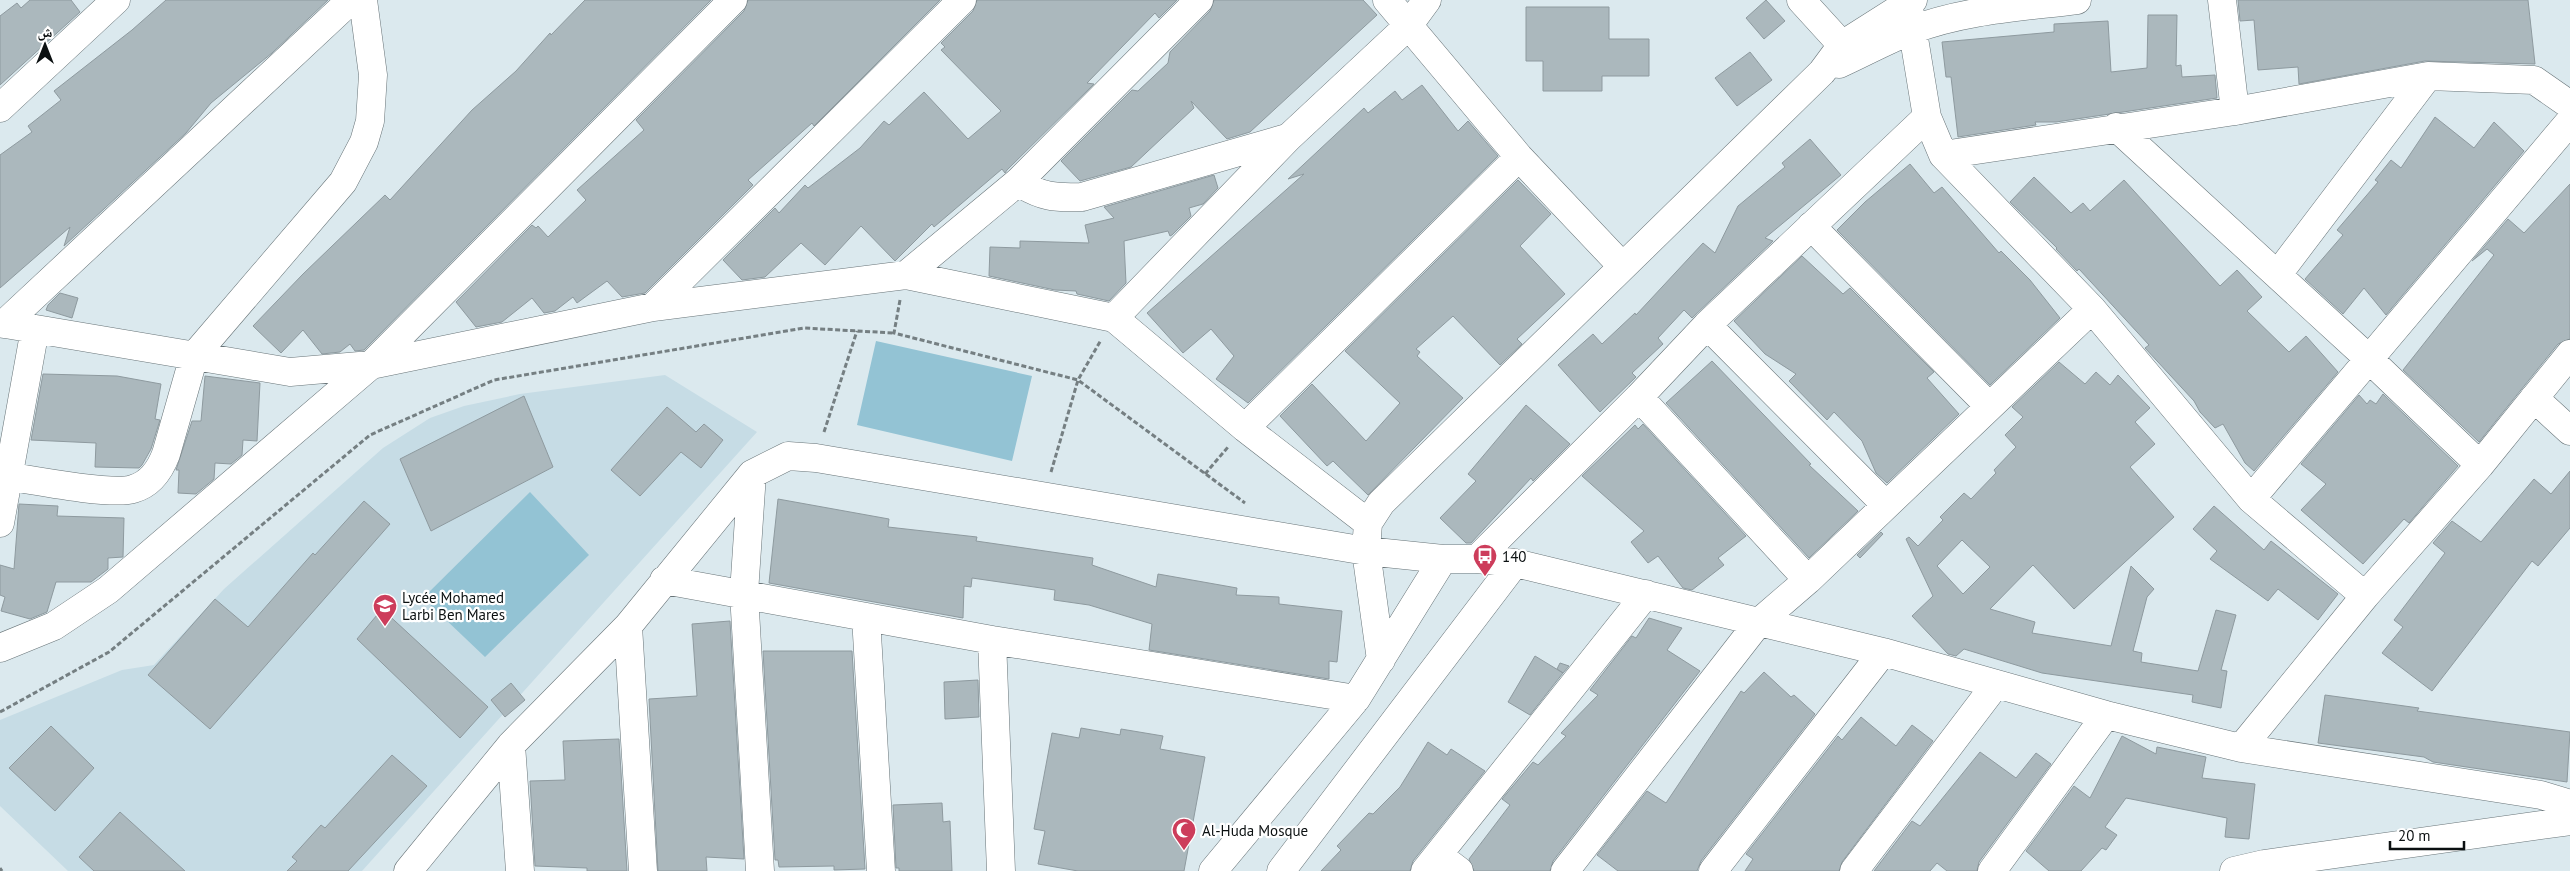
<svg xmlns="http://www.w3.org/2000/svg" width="2570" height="871" font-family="'PT Sans','Noto Naskh Arabic',sans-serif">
<rect width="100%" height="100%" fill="#dbe9ee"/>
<path fill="#c6dce5" d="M665,375L757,432L362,871H68L0,806V720L122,670L154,665L224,589L383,448L430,418L464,406L520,394Z"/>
<path fill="#93c3d4" d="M876,341L1032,376L1012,461L857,425Z
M530,492L589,555L485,657L423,598Z"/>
<path fill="#abb8bd" stroke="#8e9a9f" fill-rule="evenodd" d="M30,0H71L80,12L0,85V16L17,3L21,8Z
M166,0H328L272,53L211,103L186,133L64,246L70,227L0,288V155L32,132L28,126L61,100L54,91L132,30Z
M585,0H711L364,350L355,351L350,344L340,352L322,354L303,330L281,353L253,326L303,274L385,195L390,200L472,110L516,71L550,33L551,35Z
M748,0H940L814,126L812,123L748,180L753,185L645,293L622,297L607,281L577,303L573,297L555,311L544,313L532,298L502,322L476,327L456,302L532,225L536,228L538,226L548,237L586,200L577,190L644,130L636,120L744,11Z
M977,0H1177L1159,18L1155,13L1087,83L1094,84L1007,170L1005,173L1002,169L934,227L932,224L895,261L861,226L825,265L801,243L765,277L742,280L723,260L775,208L779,213L805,185L808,188L860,148L884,121L889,125L924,92L968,139L1001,111L941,50L945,47L941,43L973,11Z
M1214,0H1363L1377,15L1250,132L1227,139L1191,101L1194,108L1131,167L1080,181L1061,161L1132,90L1138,91L1168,63L1170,52L1210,11Z
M1766,0L1785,21L1764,39L1746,18Z
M2238,0H2528L2535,64L2425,61L2299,84L2298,67L2258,70L2254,20L2240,21Z
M1526,7H1609V39H1649V76H1602V91H1543V61H1526Z
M2148,15H2177L2176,66L2181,65L2182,77L2215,75L2217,98L2056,122H2035L2036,125L1958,137L1951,77H1946L1942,42L2054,32V24L2108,21L2111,72L2147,68Z
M1750,52L1772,80L1737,106L1715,78Z
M1422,85L1458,131L1468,121L1498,156L1248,403L1216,379L1234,356L1211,329L1183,353L1147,313L1304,174L1288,179L1364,108L1368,113L1395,91L1402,100Z
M2435,117L2474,148L2494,122L2524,151L2386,315L2364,288L2343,314L2305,279L2343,235L2337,230L2378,182L2375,180L2391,160L2401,168Z
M1810,139L1841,175L1765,238L1773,241L1692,318L1684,310L1658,338L1663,344L1632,373L1636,377L1600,412L1558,365L1593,334L1602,344L1635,313L1636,315L1703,243L1715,253L1738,206L1785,167L1782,163Z
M1910,164L1934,193L1942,187L1999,253L2001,251L2030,280L2060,318L1990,385L1837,230L1865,202Z
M1214,175L1218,188L1203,204L1189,208L1191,216L1172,235L1170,236L1168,231L1124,241L1126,283L1109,301L1077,294L1076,291L1055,290L989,276L990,247L1020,248V241L1089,243L1085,225L1114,218L1104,207Z
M2034,177L2071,213L2083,203L2090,211L2124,180L2220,286L2237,270L2262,297L2247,311L2289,352L2306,336L2338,372L2254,471L2245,463L2223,424L2215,428L2200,412L2194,401L2145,348L2149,345L2079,269L2077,271L2056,249L2057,248L2010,202Z
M1518,180L1551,214L1520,246L1565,294L1517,339L1522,344L1500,365L1453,316L1416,349L1420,352L1417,356L1463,398L1368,495L1333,461L1327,466L1280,416L1312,384L1366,441L1400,403L1345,351Z
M2570,184V339L2558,344L2479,442L2403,370L2494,255L2487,249L2472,261L2508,219L2524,233Z
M1802,256L1843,294L1850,288L1934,372L1927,378L1959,414L1887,483L1876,473L1862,441L1834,412L1827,420L1789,381L1796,374L1765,354L1734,321Z
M60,293L78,298L72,318L46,310L48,305Z
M1712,361L1811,464L1809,465L1858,511L1809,558L1666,403Z
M2059,362L2085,384L2096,372L2110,385L2118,375L2150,408L2135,422L2155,444L2130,467L2174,517L2074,609L2033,565L1990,609L2035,622L2032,633L2111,646L2131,566L2154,589L2147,597L2133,651L2142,653L2141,662L2198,671L2216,610L2236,615L2221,670L2227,671L2221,708L2192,702L2193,695L2042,673L1964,649L1956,656L1948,654L1912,616L1933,596L1906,539L1909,537L1918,546L1943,520L1940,517L1964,493L1971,499L1996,473L1994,470L2016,447L2005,435L2023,417L2012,407ZM1962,540L1990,567L1963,594L1937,566Z
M43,374L117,376L161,384L155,419L160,420L151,449L142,465L139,468L95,467L96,443L31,440Z
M205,376L260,383L257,441L243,440L242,455L231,464L215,463L214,479L196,494L178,493L179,470H176L192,421H201Z
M2383,394L2458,466L2409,523L2404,519L2363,564L2301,510L2326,484L2301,464L2359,395L2367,404L2370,400L2376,404Z
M524,396L553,467L431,531L400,459Z
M1526,405L1570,444L1533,481L1531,478L1471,543H1466L1440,518L1476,481L1468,474Z
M667,407L696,432L704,424L723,440L701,468L681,452L640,496L611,470Z
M1643,424L1746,536L1718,558L1724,565L1692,590L1683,588L1658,556L1648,563L1631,542L1644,531L1582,476L1635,425L1638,429Z
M2570,471V528L2538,566L2532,561L2432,691L2382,653L2403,627L2394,620L2445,553L2433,543L2452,521L2481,542L2534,479L2551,494Z
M778,499L889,519L888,527L977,537L976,541L1093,558L1092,565L1156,587L1158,574L1237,588L1236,595L1279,597V604L1342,611L1337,662L1329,661V679L1149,650L1152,624L1089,605L1054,600L1055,590L972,578L971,587L964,586L963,618L769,583Z
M364,501L390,524L210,729L148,675L215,599L248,627L313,553L315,555Z
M19,504L58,506L57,516L124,518L123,557L108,558V569L91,582H56L47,612L30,619L1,611L5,597L0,595V565L14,569Z
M2214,506L2264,550L2271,541L2338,594L2318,620L2278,589L2268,601L2210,559L2217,551L2193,529Z
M1881,532L1883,534L1860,558L1857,555Z
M382,609L488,707L460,738L357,639Z
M1649,618L1682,628L1667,650L1700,671L1553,861L1550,871H1474L1469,859L1510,805L1502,799L1533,762L1538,765L1566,736L1561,733L1598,695L1590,690L1632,636L1636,638Z
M730,621L744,859L706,857L707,871H658L649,699L697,696L692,624Z
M763,651H852L865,869L834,870V866L779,867L778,860H775Z
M1535,656L1563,673L1530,715L1508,702Z
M1560,663L1569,666L1563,673L1557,669Z
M1764,672L1791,697L1794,695L1815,714L1701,861L1697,871H1618L1597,855L1647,791L1666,803L1741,691L1744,693Z
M978,680L979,717L945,719L944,682Z
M511,683L525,700L505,717L491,700Z
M2325,695L2419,708L2417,711L2570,732L2567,782L2433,762L2424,757L2318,743Z
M1861,717L1896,746L1912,725L1933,741L1842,862L1839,871H1745L1753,859L1746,854L1838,736L1842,740Z
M51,726L94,768L55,811L9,768Z
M1081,728L1120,735L1121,729L1163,736L1160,749L1205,757L1184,871H1078L1038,864L1045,831L1034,829L1052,733L1079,738Z
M2122,736L2156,754L2157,747L2206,757L2202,778L2255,784L2249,839L2225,837L2227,818L2126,798L2105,827L2117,835L2106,850L2102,848L2081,871H2049L2026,851L2074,786L2090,798Z
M619,739L627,871H587V868L535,866L530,781L565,780L563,741Z
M1428,742L1447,755L1451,749L1485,771L1413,861L1410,871H1321L1341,850L1337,846L1369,813L1373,814L1400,787Z
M1980,752L2016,778L2036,753L2051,764L1979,862L1977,871H1947L1937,863L1930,871H1874L1912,821L1920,826Z
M392,755L427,786L348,871H287L297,861L292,857L321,825L325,828Z
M942,803L943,822L950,821L952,871H899V868H896L893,805Z
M120,812L185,871H94L79,857Z"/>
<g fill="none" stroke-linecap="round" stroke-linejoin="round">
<defs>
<path id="minor" d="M1387,0L1519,157L1622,266
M1801,0L1842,45
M2222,0L2235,111
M1908,2L1927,117L1943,155L2092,309L2251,499L2365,596
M1839,64C1863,53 1887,40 1912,30C1964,10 2022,7 2077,0
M0,108L116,0
M2116,127L2369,359L2480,465
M1943,155L2235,111L2428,76L2534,80L2570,105
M1018,182C1042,197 1054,198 1082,197L1287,138
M1811,226L1989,406
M2278,274L2428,76
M906,275L1018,182L1199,0
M653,307L962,0
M1114,318L1288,138L1408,26L1427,0
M0,323L290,372L371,365L653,307L906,275L1114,318L1245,428L1368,523
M4,324L351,0
M1707,325L1886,505
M1639,397L1808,580
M2534,398L2570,431
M1245,428L1519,157
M752,474L744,593L760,871
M0,475C26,479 112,496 133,489C151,484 160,470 166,454L194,356L343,182L364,142L370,121L373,75L363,0
M2251,499L2570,121
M0,523L35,329
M1477,559L1639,397L1707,325L1927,117
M664,580L992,640L1356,699
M866,617L881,871
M628,626L643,871
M992,640L1001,871
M0,648L54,626L108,590L371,365L733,0
M1381,660L1366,551L1368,523L1381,503L1822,72L1842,45L1913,0
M511,745L520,871
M2241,748L2365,596L2480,465L2570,354
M1438,855L1459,871
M408,871L511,745L628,626L752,474L788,456L816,458L1366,551L1443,559H1477L1515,563L1883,652L2106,715L2241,748L2541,795L2570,804
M1213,871L1356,699L1443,559
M1281,871L1515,563
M1425,871L1646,594
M1565,871L1758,623L1808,580L2092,309
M1713,871L1883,652
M1854,871L1996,684
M1992,871L2106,715
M2234,871L2264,864L2570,821"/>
</defs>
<use href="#minor" stroke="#687478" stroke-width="29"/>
<path stroke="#757f82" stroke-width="3" stroke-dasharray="5 2.5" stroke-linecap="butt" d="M900,300L894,333L1078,380L1245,503
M824,432L857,331
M1051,472L1078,380L1101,340
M1205,474L1228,447
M0,712L109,652L370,435L494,380L804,328L894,333
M0,868L2,871"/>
<use href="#minor" stroke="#fff" stroke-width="28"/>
</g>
<defs>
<symbol id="bus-pin" viewBox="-11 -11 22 30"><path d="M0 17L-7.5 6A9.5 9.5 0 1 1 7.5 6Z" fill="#cd3d5b" stroke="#fff"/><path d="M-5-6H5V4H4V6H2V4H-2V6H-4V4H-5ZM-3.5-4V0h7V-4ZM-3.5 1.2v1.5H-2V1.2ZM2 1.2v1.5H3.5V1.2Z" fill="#fff"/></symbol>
<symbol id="school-pin" viewBox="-11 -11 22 30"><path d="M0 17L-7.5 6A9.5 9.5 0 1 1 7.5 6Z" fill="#cd3d5b" stroke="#fff"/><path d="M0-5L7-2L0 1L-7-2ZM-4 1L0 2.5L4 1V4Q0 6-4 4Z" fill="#fff"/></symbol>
<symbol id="mosque-pin" viewBox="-11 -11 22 30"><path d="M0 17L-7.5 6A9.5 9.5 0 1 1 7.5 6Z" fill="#cd3d5b" stroke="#fff"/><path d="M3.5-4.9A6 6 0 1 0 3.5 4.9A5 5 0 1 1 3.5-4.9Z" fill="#fff"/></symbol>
</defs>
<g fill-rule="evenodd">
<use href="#bus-pin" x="1471" y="542" width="28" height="38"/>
<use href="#school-pin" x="371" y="592" width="28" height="38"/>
<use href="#mosque-pin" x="1170" y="816" width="28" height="38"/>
</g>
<g text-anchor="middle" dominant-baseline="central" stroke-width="4.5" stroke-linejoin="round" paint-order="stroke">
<g font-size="15" fill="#0b1011" stroke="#fff" text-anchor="start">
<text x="1502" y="556">140</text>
<text x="402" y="597">Lycée Mohamed<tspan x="402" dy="17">Larbi Ben Mares</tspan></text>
<text x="1202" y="830">Al-Huda Mosque</text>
</g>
</g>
<g transform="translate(45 45)" stroke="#ffffff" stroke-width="4" paint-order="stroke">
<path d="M0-4L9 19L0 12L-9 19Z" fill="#0b1011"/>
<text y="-8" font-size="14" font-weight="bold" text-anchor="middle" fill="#0b1011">ش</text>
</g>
<path d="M2390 841v8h74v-8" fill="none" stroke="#0b1011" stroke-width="2.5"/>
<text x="2398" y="841" font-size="15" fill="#0b1011" stroke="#ffffff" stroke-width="4" paint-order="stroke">20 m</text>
</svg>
